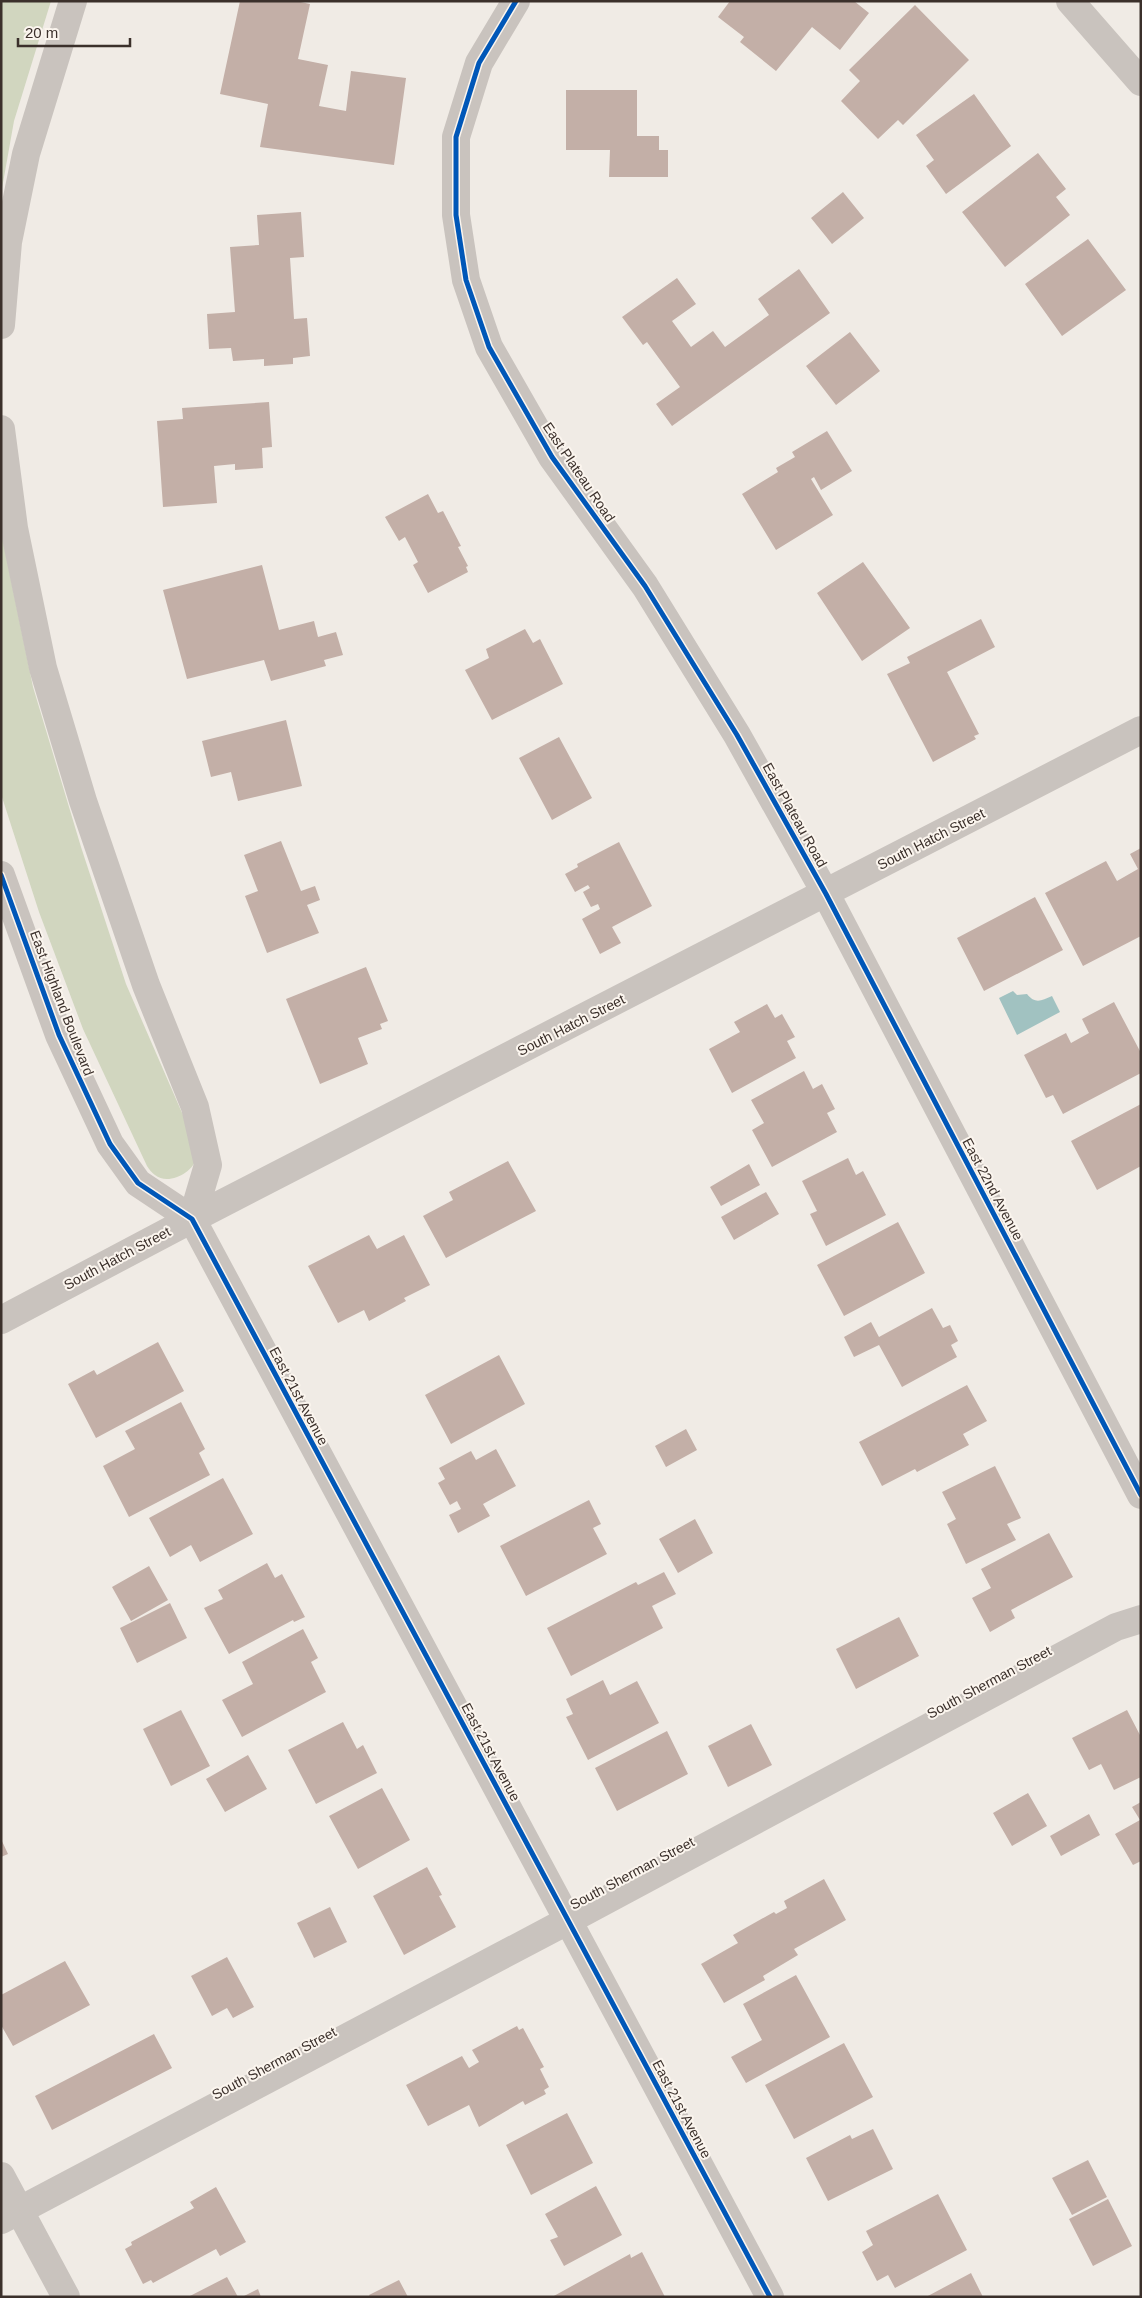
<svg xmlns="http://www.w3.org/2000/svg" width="1142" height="2298" font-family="Helvetica,sans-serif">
<rect width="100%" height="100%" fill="#f0ebe5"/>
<path fill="#d1d6bf" d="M1,1H51L14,121L1,194Z
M1,531L33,687L81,847L126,984L196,1145C196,1148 197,1154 197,1157C193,1173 168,1186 155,1175C152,1173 149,1169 147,1166L83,1029L39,912L1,794Z"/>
<path fill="#a1c2c1" d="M1013,991L1017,995L1027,994C1035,1004 1041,1001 1052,996L1060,1012L1017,1035L999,998Z"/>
<path fill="#c3afa7" d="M240,1H296L310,4L298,59L328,65L319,106L346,111L351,71L406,78L394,165L260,147L268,104L220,94Z
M730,1H854L869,13L840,50L812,27L776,71L740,42L744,37L718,17Z
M915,5L969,60L903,125L898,120L878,139L841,101L860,81L849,70Z
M566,90H637V136H659V150H668V177H609L610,150H566Z
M974,94L1011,146L946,194L926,166L934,160L916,135Z
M1038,153L1066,189L1056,197L1070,215L1005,267L962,212Z
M843,192L864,218L832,244L811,218Z
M301,212L304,257L290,258L294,319L307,318L310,356L293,358V364L264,366V359L233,361L231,348L209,349L207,314L235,312L230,247L259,245L257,215Z
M1088,239L1126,290L1062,336L1025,284Z
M799,269L830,313L672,426L656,404L680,387L647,342L643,345L622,317L677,278L696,304L672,321L691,347L713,331L725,347L769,315L758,299Z
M850,332L880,371L836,405L806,366Z
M269,402L272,447L262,448L263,468L235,470V464L214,466L217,503L163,507L157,421L183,419L182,408Z
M827,431L852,471L821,490L814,477L811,479L833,515L776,550L742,494L778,472L776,468L795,457L792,452Z
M428,494L438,513L443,511L461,546L458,547L468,566L466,567L468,572L428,593L413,565L418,562L405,537L399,541L385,517Z
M863,562L910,628L862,661L817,593Z
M262,565L279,630L314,621L318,637L336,632L343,655L324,660L326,666L271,681L264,660L187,679L163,590Z
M981,619L995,647L947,672L979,734L974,736L976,739L933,762L887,674L910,663L907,657Z
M525,629L533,643L540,639L563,684L492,720L465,670L489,658L486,649Z
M286,720L302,786L238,801L231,772L211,777L202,741Z
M559,737L592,798L552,820L519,758Z
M281,841L301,891L315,886L320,900L307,905L319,933L267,953L245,896L258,891L244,855Z
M619,842L652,906L612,927L621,943L600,954L582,919L600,909L598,904L591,907L583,892L590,888L588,885L575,892L565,874L578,867L577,864Z
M1141,848V936L1083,966L1045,893L1106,861L1117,881L1138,869L1130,854Z
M1035,897L1063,950L984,991L957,938Z
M366,967L388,1021L380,1024L382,1029L358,1038L368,1064L320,1084L286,999Z
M1114,1002L1141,1053V1073L1063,1114L1053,1095L1046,1098L1024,1055L1066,1033L1071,1043L1089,1033L1082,1019Z
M767,1004L775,1018L782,1014L795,1037L787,1041L796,1058L732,1093L709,1049L740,1032L734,1022Z
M804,1071L813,1089L822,1084L835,1109L827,1113L837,1132L772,1167L752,1130L764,1123L751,1100Z
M1141,1104V1166L1097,1190L1071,1141Z
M848,1158L856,1175L863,1171L886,1215L826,1246L810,1214L817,1211L802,1181Z
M508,1161L536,1211L446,1258L423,1216L453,1200L449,1192Z
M749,1164L760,1185L721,1206L710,1187Z
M766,1192L779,1214L734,1240L721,1217Z
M898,1222L925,1273L844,1316L817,1265Z
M369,1235L377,1249L404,1235L430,1285L404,1298L406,1301L369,1321L364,1310L338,1323L308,1266Z
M932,1308L943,1328L950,1325L958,1341L951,1345L957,1357L902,1387L879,1345L854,1357L844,1337L871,1322L879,1337Z
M158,1342L184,1391L96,1438L68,1384L94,1370L97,1375Z
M499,1355L525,1404L451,1444L425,1395Z
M967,1385L987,1421L963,1434L969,1445L917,1472L915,1469L882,1486L859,1442Z
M181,1402L205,1449L199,1453L210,1475L129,1517L103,1466L135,1449L125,1431Z
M686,1429L697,1450L666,1467L655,1446Z
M496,1449L516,1486L483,1504L490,1516L458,1533L449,1515L461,1509L457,1501L450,1505L438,1483L445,1479L439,1468L471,1451L476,1460Z
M995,1466L1021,1518L1007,1524L1016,1540L966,1564L947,1524L956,1519L942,1492Z
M223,1478L253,1534L200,1562L191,1545L170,1557L149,1518Z
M589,1500L601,1524L593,1528L607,1554L526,1596L500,1546Z
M695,1519L713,1553L678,1573L659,1539Z
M1049,1533L1073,1577L1011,1610L1015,1618L990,1632L972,1598L991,1588L981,1569Z
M267,1563L275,1578L282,1574L305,1617L294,1622L293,1620L229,1654L204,1608L223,1599L218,1590Z
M149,1566L168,1600L131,1621L112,1587Z
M664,1572L676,1594L652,1606L663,1628L571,1676L547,1628L636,1582L638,1585Z
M170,1603L187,1638L137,1663L120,1628Z
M899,1617L919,1656L856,1689L836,1649Z
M303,1629L318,1658L311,1662L326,1692L242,1737L222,1700L253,1684L242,1662Z
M603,1680L610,1695L637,1681L659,1723L588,1760L566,1717L573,1714L566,1699Z
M181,1710L210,1766L171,1786L143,1729Z
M1127,1710L1141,1737V1777L1114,1790L1101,1764L1089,1770L1072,1738Z
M343,1722L357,1749L363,1745L377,1773L316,1804L288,1750Z
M751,1724L772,1765L728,1787L708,1746Z
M667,1731L688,1774L617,1811L595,1768Z
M248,1755L267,1789L225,1812L206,1779Z
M382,1788L410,1840L358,1869L329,1816Z
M1028,1793L1047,1826L1012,1846L993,1813Z
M1141,1802V1861L1133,1865L1115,1834L1140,1820L1132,1807Z
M1089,1814L1100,1835L1061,1856L1050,1836Z
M1,1839L8,1854L1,1857Z
M427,1867L442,1895L439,1896L456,1927L404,1955L373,1896Z
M824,1879L846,1920L794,1949L798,1955L763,1976L765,1980L724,2003L701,1964L738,1943L733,1935L774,1912L776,1914L787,1908L784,1901Z
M330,1907L347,1942L314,1958L297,1923Z
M227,1957L254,2007L233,2018L227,2008L212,2016L191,1976Z
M65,1961L90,2005L13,2046L1,2025V1995Z
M796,1975L830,2037L746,2083L731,2057L762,2040L743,2004Z
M517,2026L519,2030L523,2028L544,2067L540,2069L549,2087L544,2090L546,2094L525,2105L523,2101L479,2127L469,2105L428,2126L406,2085L462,2056L469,2068L479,2062L472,2050Z
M154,2034L172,2068L52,2130L35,2096Z
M844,2043L873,2097L794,2139L765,2085Z
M567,2113L593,2163L531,2195L506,2145Z
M873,2129L893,2169L828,2201L806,2158L850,2135L852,2139Z
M1088,2160L1107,2197L1072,2215L1052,2178Z
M596,2186L622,2235L564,2266L550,2240L558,2237L545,2214Z
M216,2187L246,2242L220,2256L216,2249L153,2283L151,2280L143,2284L125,2249L132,2245L131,2242L194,2208L190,2202Z
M938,2194L967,2250L895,2288L888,2275L877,2281L862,2252L873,2245L866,2231Z
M1108,2199L1132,2246L1093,2266L1069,2219Z
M642,2252L665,2297H552L630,2254L631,2258Z
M971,2273L983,2297H926Z
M227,2277L238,2297H188Z
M399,2280L408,2297H370L369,2295Z
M258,2289L261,2297H242Z"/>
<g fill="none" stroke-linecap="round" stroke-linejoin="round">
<path stroke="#c9c3be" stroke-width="28" d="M516,1L479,63L456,137V215L466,280L489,347L552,457L645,586L737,735L826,894L1141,1495
M1070,1L1141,82
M1,325L8,242L26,154L73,1
M1,429L14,528L43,668L83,801L146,985L195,1107L208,1165L192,1219
M1,875L59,1035L110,1144L138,1183L192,1219L770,2297
M1,1320L192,1219L1141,730
M1,2176L66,2297
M1,2220L569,1920L1116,1627L1141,1619"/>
<defs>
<path id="cycleway" d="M516,1L479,63L456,137V215L466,280L489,347L552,457L645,586L737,735L826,894L1141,1495
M1,875L59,1035L110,1144L138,1183L192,1219L770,2297"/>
</defs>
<use href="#cycleway" stroke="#fbf5ee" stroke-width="8"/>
<use href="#cycleway" stroke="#0057b8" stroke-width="5"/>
</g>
<g text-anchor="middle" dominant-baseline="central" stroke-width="4" stroke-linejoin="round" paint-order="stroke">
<g font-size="14" fill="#3b302b" stroke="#fbf5ee">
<text transform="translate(579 472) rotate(56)">East Plateau Road</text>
<text transform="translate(795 815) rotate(61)">East Plateau Road</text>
<text transform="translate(931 839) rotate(-27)">South Hatch Street</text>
<text transform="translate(62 1003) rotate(69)">East Highland Boulevard</text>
<text transform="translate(571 1025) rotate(-27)">South Hatch Street</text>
<text transform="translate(993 1189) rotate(62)">East 22nd Avenue</text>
<text transform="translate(117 1258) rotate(-28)">South Hatch Street</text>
<text transform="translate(299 1396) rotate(62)">East 21st Avenue</text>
<text transform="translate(989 1682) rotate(-28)">South Sherman Street</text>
<text transform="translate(491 1752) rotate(62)">East 21st Avenue</text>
<text transform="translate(632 1873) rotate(-28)">South Sherman Street</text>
<text transform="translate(274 2063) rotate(-28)">South Sherman Street</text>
<text transform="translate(682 2109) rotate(62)">East 21st Avenue</text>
</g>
</g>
<rect width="1142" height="2298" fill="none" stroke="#3b302b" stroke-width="5"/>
<path d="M18 38v8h112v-8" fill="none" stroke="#3b302b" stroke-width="2.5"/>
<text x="25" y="38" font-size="15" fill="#3b302b" stroke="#fbf5ee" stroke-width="4" paint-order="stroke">20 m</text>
</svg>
